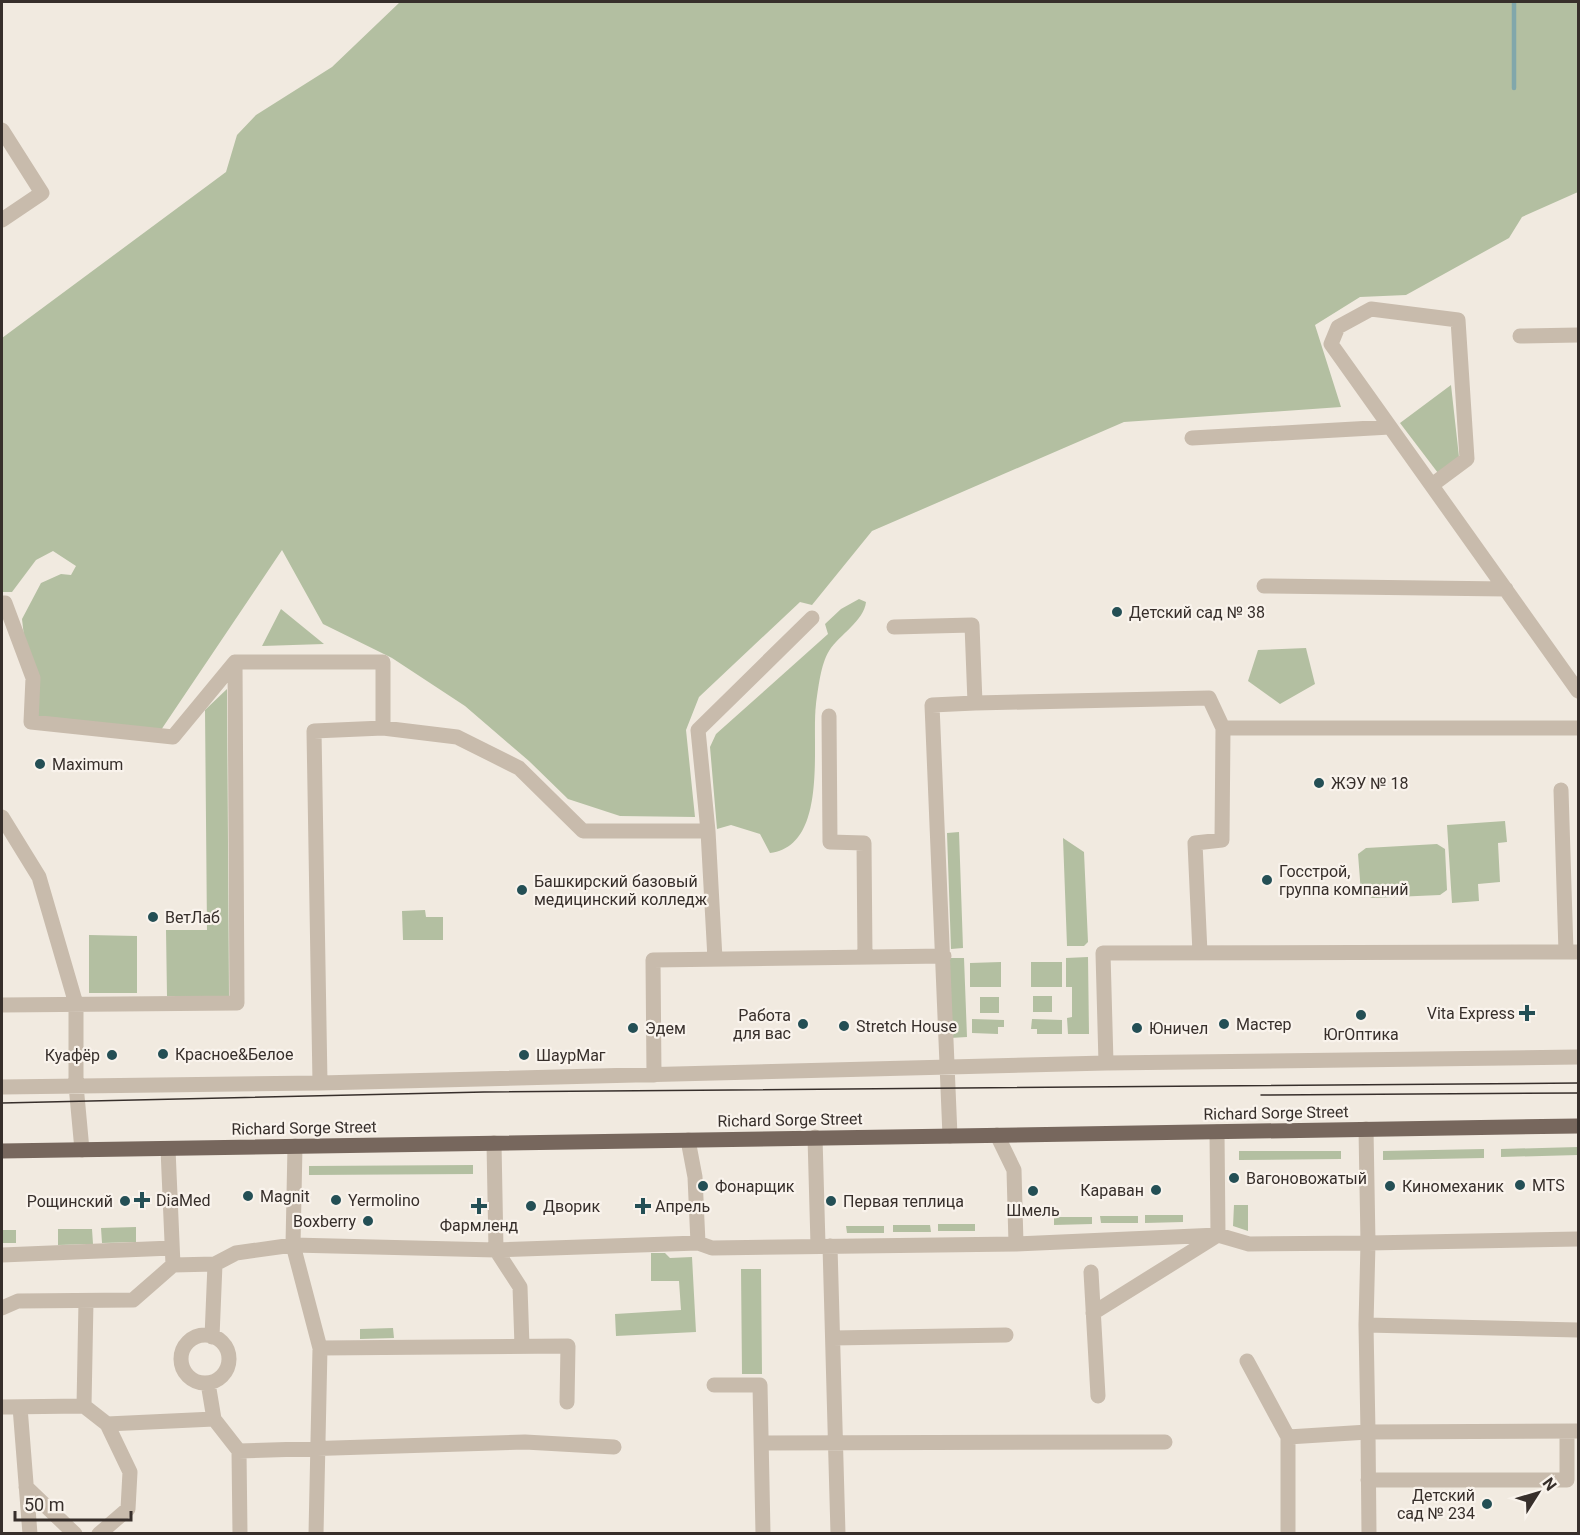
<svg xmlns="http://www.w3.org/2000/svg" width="1580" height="1535" font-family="Roboto,sans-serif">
<rect width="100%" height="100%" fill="#f1eae0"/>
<path fill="#b3bfa1" d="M400,2H1578V192L1522,217L1509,238L1406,295L1360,297L1315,325L1341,407L1124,422L872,531L812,605L800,602L699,697L686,730L695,817L620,816L568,799L529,761L465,706L392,658L323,624L282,550L161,730L33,716L22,619L41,583L61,574L71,575L76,566L53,551L36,560L12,592H2V338L226,172L237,135L256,115L332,67Z
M1451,385L1459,457L1438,473L1400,423Z
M859,599L866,602C864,621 840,634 829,651C821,663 818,690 816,704C811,744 829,846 770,853L760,834L731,825L717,829L710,747L716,734L828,634L825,624L841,609Z
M281,609L324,644L262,646Z
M1306,648L1315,684L1280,704L1248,681L1258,650Z
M227,689L229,996H167L166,930H207L205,710Z
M1505,821L1507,842L1498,843L1500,882L1478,884L1479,901L1452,903L1447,825Z
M959,832L963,948L951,949L947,833Z
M1063,838L1084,852L1088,942L1084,946H1067Z
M1437,844L1445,849L1447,890L1440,895L1372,898L1361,893L1358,854L1366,848Z
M425,910L426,917H443V940H403L402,911Z
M89,935L137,936V993H89Z
M1088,957L1089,1034H1068L1067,1018L1072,1017V987H1066V958Z
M947,958H964L967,1037L950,1038Z
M1001,962V987H970V963Z
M1031,962H1062V987H1031Z
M1033,996H1052V1012H1033Z
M980,997H999V1013H980Z
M972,1019L1004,1020V1027H998V1034L972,1033Z
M1032,1019L1062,1020V1034H1037V1029H1031Z
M1578,1147V1155L1501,1157V1149Z
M1484,1149V1158L1383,1160V1151Z
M1239,1151H1341V1159L1239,1160Z
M473,1165V1174L309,1175V1166Z
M1234,1205H1248V1231L1233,1226Z
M1145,1215H1183V1222L1145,1223Z
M1100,1216H1138V1223H1101Z
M1054,1217H1092V1224L1054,1225Z
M938,1224H975V1231H938Z
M893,1225H930L931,1232H893Z
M846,1226H884V1233H847Z
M136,1227V1242L102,1243L101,1228Z
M58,1229H92L93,1244L58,1245Z
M2,1230H16V1243H2Z
M651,1253H665L670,1258L692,1257L696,1332L616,1336L615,1314L681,1310L679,1281H651Z
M741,1269H761L762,1374H742Z
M393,1328L394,1338L360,1339V1329Z"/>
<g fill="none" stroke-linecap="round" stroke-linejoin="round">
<path stroke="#81a7ab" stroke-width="4.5" d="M1514,2V88"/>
<path stroke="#c8bbac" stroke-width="15" d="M2,130L42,193L2,220
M1520,336L1578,335
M1192,438L1390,427
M1432,485L1467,459L1458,320L1371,309L1338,327L1331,344L1578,691
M1264,586L1506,589
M2,603H5L33,678L31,722L173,737L235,662
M894,627L972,625L975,703L1209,698L1223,728
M829,716L830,842L864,843L865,957
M383,728L457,737L519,768L583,831H708
M1561,790L1566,952
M2,817L39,877L76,1004V1085L82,1150
M1200,953L1195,843L1222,840L1223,728H1578
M715,959L708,831L698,730L812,618
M2,1005L237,1003L235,662H383V728L314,731L320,1083
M1106,1063L1103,953L1578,952
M654,1075L653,960L944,956
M2,1087L320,1083L1106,1063L1578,1057
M1366,1129L1368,1243L1578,1239
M997,1135L1014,1170L1016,1244
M950,1136L932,705L975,703
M815,1137L818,1245
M688,1140L695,1177L698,1243
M494,1143L496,1250L520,1287L522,1346
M168,1149L173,1265L215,1264L236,1253L293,1245L295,1146
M830,1246L838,1534
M2,1255L172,1248
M1091,1272L1098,1396
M2,1308L18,1301L133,1300L173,1265
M1093,1313L1218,1235L1217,1132
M1366,1325L1368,1432L1578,1431
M181 1359a24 24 0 1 1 48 0a24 24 0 1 1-48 0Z
M212,1337L215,1264
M833,1338L1006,1335
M320,1348L293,1245L496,1250L698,1243L712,1248L1016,1244L1218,1235L1249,1244L1368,1243L1366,1325L1578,1330
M1247,1361L1288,1437L1368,1432L1369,1534
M208,1383L214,1419L239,1451L240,1534
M714,1385H760L763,1534
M84,1406L86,1301
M2,1407L84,1406L107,1424L214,1419
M20,1407L30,1534
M762,1443L1165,1442
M239,1451L525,1442L614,1447
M1368,1480H1567V1432
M26,1487L75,1534
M99,1534L128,1509L130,1472L107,1424
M316,1534L320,1348L568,1346L567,1402
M1288,1534V1437"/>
<path stroke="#77675d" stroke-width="15" d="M2,1151L1578,1126"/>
<path stroke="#372f2b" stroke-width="1.5" d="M1261,1095L1578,1093
M2,1103L484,1092L1578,1083"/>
</g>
<g fill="#244f55" stroke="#f9f3ec" stroke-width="2">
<circle cx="1117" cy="612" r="6"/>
<circle cx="40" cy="764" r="6"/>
<circle cx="1319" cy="783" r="6"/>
<circle cx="1267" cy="880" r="6"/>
<circle cx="522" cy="890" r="6"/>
<circle cx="153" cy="917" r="6"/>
<path d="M1524 1004h6v6h6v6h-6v6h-6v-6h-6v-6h6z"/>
<circle cx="1361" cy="1015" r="6"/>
<circle cx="803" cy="1024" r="6"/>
<circle cx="1224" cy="1024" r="6"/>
<circle cx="844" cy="1026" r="6"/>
<circle cx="633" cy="1028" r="6"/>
<circle cx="1137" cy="1028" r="6"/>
<circle cx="163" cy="1054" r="6"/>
<circle cx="112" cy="1055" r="6"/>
<circle cx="524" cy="1055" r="6"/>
<circle cx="1234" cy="1178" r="6"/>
<circle cx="1520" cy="1185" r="6"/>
<circle cx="703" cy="1186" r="6"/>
<circle cx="1390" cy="1186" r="6"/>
<circle cx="1156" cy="1190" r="6"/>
<circle cx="1033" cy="1191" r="6"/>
<circle cx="248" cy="1196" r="6"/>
<path d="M139 1191h6v6h6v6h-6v6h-6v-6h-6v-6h6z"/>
<circle cx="336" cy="1200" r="6"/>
<circle cx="125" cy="1201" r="6"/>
<circle cx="831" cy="1201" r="6"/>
<path d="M476 1197h6v6h6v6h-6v6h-6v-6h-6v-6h6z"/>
<circle cx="531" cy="1206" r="6"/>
<path d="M640 1197h6v6h6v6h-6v6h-6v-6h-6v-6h6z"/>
<circle cx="368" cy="1221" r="6"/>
<circle cx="1487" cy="1504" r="6"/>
</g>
<g text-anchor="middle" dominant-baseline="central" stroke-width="4.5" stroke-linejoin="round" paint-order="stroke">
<g font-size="16" fill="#372f2b" stroke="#f9f3ec" text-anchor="start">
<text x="1129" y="612">Детский сад № 38</text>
<text x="52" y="764">Maximum</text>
<text x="1331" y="783">ЖЭУ № 18</text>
<text x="1279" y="871">Госстрой,<tspan x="1279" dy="18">группа компаний</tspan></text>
<text x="534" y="881">Башкирский базовый<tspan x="534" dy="18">медицинский колледж</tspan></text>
<text x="165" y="917">ВетЛаб</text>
<text x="1515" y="1013" text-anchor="end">Vita Express</text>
<text x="791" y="1015" text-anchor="end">Работа<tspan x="791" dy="18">для вас</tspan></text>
<text x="1236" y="1024">Мастер</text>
<text x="856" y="1026">Stretch House</text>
<text x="645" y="1028">Эдем</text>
<text x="1149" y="1028">Юничел</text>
<text x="1361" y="1034" text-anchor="middle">ЮгОптика</text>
<text x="175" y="1054">Красное&amp;Белое</text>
<text x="100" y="1055" text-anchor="end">Куафёр</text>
<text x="536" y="1055">ШаурМаг</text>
<text x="1246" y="1178">Вагоновожатый</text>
<text x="1532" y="1185">MTS</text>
<text x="715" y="1186">Фонарщик</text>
<text x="1402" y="1186">Киномеханик</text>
<text x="1144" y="1190" text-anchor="end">Караван</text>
<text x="260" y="1196">Magnit</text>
<text x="156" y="1200">DiaMed</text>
<text x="348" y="1200">Yermolino</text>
<text x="113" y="1201" text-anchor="end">Рощинский</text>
<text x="843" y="1201">Первая теплица</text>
<text x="543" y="1206">Дворик</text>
<text x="655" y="1206">Апрель</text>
<text x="1033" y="1210" text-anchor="middle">Шмель</text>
<text x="356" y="1221" text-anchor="end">Boxberry</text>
<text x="479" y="1225" text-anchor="middle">Фармленд</text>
<text x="1475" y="1495" text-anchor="end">Детский<tspan x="1475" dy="18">сад № 234</tspan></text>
</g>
<g font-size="16" fill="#372f2b" stroke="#f9f3ec">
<text transform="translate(1276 1113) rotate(-1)">Richard Sorge Street</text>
<text transform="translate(790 1120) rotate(-1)">Richard Sorge Street</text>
<text transform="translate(304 1128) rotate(-1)">Richard Sorge Street</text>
</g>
</g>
<rect width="1580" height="1535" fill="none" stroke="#372f2b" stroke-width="6"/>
<g transform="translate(1538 1493) rotate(53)" stroke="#f9f3ec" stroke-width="4.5" paint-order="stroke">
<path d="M0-4.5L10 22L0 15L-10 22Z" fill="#372f2b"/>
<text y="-9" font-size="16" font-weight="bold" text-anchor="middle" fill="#372f2b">N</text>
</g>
<path d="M15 1511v9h116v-9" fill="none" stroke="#372f2b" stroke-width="3"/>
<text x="24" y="1511" font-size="18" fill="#372f2b" stroke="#f9f3ec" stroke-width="4.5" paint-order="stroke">50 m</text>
</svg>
